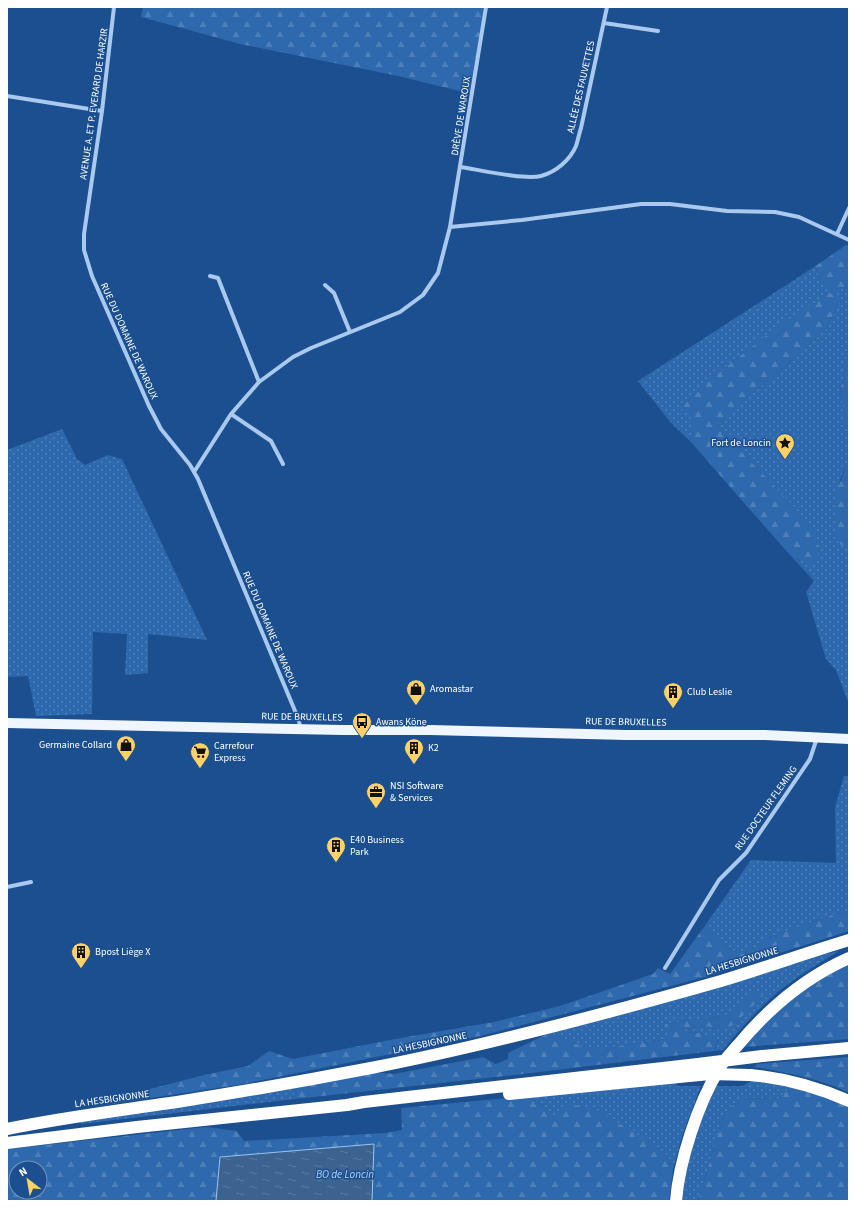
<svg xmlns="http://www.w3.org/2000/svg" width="856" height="1208" font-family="'Source Sans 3',sans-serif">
<defs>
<pattern id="grass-dots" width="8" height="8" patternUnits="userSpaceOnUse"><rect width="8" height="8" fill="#2e69ad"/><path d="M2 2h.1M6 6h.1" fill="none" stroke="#4d80b9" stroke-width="1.8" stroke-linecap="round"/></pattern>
<pattern id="forest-firs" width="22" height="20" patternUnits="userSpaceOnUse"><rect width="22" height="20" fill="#2e69ad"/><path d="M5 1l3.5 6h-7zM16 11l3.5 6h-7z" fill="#4d80b9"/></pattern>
<pattern id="water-ripples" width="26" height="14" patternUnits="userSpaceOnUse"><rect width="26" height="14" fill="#3c6290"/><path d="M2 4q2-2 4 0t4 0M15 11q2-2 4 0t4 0" fill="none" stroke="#597aa1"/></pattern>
</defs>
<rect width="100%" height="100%" fill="#1b4f8f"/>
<path fill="url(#grass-dots)" d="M814,267L830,292L842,287L849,289V340L844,379L840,388L846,425L849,427V464C834,480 838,507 837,527L849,526V704L836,670L826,659L806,592L814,581L790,555L800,561L794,507L718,427L724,416L785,367L825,330L840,303L788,320L774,329L711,379L684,404L682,413L692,410V443L671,423L638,381Z
M62,429L77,459L85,465L108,455L122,459L207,640L148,634V673L125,675L127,634L93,632L92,714L36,716L28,676L7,677V450Z
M844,776H849V913L835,914L770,937L740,955L718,940L704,927L751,860L836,863L835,807Z
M839,951C818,964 797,976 778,992C758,1009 740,1029 723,1050L714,1051L719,1041L701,1033L683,1032V1029L707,1026L717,1030L724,1017L705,1018L665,1024L671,1037L657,1041L613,1047H584L549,1033L820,955Z
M752,1080L790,1087L778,1099L740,1098L724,1114L698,1201H681C685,1161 699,1122 716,1086H743Z
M676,1082L677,1086H701L682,1136L673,1170L664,1152L549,1118L542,1105L529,1096Z
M294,1088L295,1099L81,1124L80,1121Z"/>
<path fill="url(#forest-firs)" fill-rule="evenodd" d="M143,7H484L472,94L398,76L240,44L141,17Z
M846,245L849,246V289L842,287L830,292L840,303L825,330L785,367L724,416L718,427L794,507L803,517L816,536L819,558L816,563C805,564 798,560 790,555L737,495L692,443V410L682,414L684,404L711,379L774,329L830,293L814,267Z
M849,340V427L846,425L840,388L844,379Z
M849,464V546H848L841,545L836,538L837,490L846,467Z
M849,913V931L705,977L480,1036L243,1084L111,1104L119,1097L204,1075L248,1066L269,1051L293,1059L395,1039L494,1022L560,1006L653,974L658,968L670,974L704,927L718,940L740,955L770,937L835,914Z
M849,963V1039L743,1047L761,1026L815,980Z
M753,990L763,996L733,1025L717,1030L707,1026L683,1029L684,1032L701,1033L719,1040L714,1051L505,1076L295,1099L294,1088L371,1072L394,1074L483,1057L496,1064L508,1059V1053L549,1033L584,1047H613L657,1041L670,1037L664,1031L665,1024L705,1018L724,1017Z
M849,1057V1093C819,1078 787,1073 755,1067L757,1064Z
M790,1087L816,1093L849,1107V1201H698L724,1114L740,1098L778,1099Z
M529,1096L542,1105L549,1118L569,1104L596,1109L664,1152L673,1170L669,1201H372L373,1144L220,1157L216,1201H7V1149L206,1127L237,1131L244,1141L385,1133L402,1130L401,1108ZM16,1168H40V1192H16Z"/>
<path fill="url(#water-ripples)" stroke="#9cc4f0" d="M374,1144L372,1201H216L220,1157Z"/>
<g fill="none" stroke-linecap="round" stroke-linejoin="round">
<path stroke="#a9c9ee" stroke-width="4" d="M114,7L102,111L84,234V250L92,276L149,406L161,429L190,465L198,479L298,718L301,729
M604,23L658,31
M7,96L102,111
M461,167C480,170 524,180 541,176C556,172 570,160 576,146C578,140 579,134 581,128L607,7
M450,227L522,220L641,204H670L727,211L775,212L799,217L849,240
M837,234L849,208
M210,276L218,278L259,382
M325,285L334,293L350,332
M231,414L271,441L283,464
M194,472L231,414L259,382L293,357L311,348L400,312L423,295L438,273L450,227L486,7
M7,887L31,882
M665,968L719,880L746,853L810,759L817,738"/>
<path stroke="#f0f6ff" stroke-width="10" d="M7,723L343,730H430L626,735H765L849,739"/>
<path stroke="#fff" stroke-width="12" d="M762,1056L849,1048
M750,1075C785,1078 817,1087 849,1101
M509,1094L689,1076
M7,1129C65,1117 124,1110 183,1101C246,1091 309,1080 371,1068C489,1045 605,1014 721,981C764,968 806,953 849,940
M7,1143L137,1127L347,1105L364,1102L698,1064
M676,1201C679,1161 698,1104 719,1069C724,1060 731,1053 738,1045C768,1009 806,977 849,958"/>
<path stroke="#fff" stroke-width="12" d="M698,1064L762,1056
M689,1076L710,1074L750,1075"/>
</g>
<defs>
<symbol id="sight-pin" viewBox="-11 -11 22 30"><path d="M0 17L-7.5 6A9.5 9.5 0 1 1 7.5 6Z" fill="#ffd166" stroke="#1b4f8f"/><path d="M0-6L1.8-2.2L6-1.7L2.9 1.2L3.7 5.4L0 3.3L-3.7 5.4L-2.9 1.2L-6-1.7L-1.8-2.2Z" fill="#111"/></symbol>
<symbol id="shop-pin" viewBox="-11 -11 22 30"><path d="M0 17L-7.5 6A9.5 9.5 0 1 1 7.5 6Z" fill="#ffd166" stroke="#1b4f8f"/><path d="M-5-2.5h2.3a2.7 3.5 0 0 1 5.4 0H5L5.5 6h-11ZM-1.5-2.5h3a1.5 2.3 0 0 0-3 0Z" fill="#111"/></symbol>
<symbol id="building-pin" viewBox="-11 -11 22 30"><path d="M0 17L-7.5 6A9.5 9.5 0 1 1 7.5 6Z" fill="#ffd166" stroke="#1b4f8f"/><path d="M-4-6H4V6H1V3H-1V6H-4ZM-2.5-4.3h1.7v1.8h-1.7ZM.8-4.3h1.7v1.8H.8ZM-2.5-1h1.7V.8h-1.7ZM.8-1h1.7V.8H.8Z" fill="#111"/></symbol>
<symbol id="bus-pin" viewBox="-11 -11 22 30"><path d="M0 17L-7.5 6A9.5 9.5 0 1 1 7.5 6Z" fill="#ffd166" stroke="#1b4f8f"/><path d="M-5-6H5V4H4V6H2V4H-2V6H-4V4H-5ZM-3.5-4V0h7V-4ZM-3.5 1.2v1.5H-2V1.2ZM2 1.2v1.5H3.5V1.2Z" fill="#111"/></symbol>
<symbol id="supermarket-pin" viewBox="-11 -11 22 30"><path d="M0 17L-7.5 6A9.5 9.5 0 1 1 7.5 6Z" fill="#ffd166" stroke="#1b4f8f"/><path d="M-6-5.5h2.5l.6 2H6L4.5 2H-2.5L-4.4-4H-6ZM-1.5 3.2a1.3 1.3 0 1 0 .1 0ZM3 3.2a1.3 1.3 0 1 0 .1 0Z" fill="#111"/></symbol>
<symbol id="office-pin" viewBox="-11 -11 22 30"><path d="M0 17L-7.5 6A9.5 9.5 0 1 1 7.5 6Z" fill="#ffd166" stroke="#1b4f8f"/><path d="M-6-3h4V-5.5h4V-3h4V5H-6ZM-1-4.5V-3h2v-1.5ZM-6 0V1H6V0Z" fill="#111"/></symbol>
</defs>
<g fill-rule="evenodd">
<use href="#sight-pin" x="774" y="432" width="22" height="30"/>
<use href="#shop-pin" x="405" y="678" width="22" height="30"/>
<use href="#building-pin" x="662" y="681" width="22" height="30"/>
<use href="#bus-pin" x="351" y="711" width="22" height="30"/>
<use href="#shop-pin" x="115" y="734" width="22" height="30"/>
<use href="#building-pin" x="403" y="737" width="22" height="30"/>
<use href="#supermarket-pin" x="189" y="741" width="22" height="30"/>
<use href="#office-pin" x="365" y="781" width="22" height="30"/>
<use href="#building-pin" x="325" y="835" width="22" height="30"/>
<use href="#building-pin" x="70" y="941" width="22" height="30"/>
</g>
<g text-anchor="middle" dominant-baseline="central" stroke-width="3" stroke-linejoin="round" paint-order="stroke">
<g font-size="10" fill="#fff" stroke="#1b4f8f">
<text transform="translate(581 87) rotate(-77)">ALLÉE DES FAUVETTES</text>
<text transform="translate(94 104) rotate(-82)">AVENUE A. ET P. EVERARD DE HARZIR</text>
<text transform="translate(461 116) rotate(-81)">DRÈVE DE WAROUX</text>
<text transform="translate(129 341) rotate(66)">RUE DU DOMAINE DE WAROUX</text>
<text transform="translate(270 630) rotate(67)">RUE DU DOMAINE DE WAROUX</text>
<text transform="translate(302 717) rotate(1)">RUE DE BRUXELLES</text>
<text transform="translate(626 722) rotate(1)">RUE DE BRUXELLES</text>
<text transform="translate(766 808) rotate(-55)">RUE DOCTEUR FLEMING</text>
<text transform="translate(742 961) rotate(-17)">LA HESBIGNONNE</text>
<text transform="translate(430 1043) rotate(-12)">LA HESBIGNONNE</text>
<text transform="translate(112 1099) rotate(-8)">LA HESBIGNONNE</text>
</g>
<g font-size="10" fill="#fff" stroke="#1b4f8f" text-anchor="start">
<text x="771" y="443" text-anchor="end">Fort de Loncin</text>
<text x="430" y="689">Aromastar</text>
<text x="687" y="692">Club Leslie</text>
<text x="376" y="722">Awans Köne</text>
<text x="112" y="745" text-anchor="end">Germaine Collard</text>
<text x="214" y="746">Carrefour<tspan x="214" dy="12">Express</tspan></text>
<text x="428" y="748">K2</text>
<text x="390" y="786">NSI Software<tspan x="390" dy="12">&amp; Services</tspan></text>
<text x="350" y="840">E40 Business<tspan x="350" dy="12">Park</tspan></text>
<text x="95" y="952">Bpost Liège X</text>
</g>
<g font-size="11" font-style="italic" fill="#b5d3f5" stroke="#1b4f8f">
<text x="345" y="1174">BO de Loncin</text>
</g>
</g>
<rect width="856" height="1208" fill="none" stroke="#ffffff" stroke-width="16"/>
<g transform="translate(28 1180) rotate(329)"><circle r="19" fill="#1b4f8f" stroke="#7695bc"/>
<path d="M0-3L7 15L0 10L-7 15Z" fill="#ffd166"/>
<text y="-6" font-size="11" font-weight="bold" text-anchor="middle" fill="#ffffff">N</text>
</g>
</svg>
